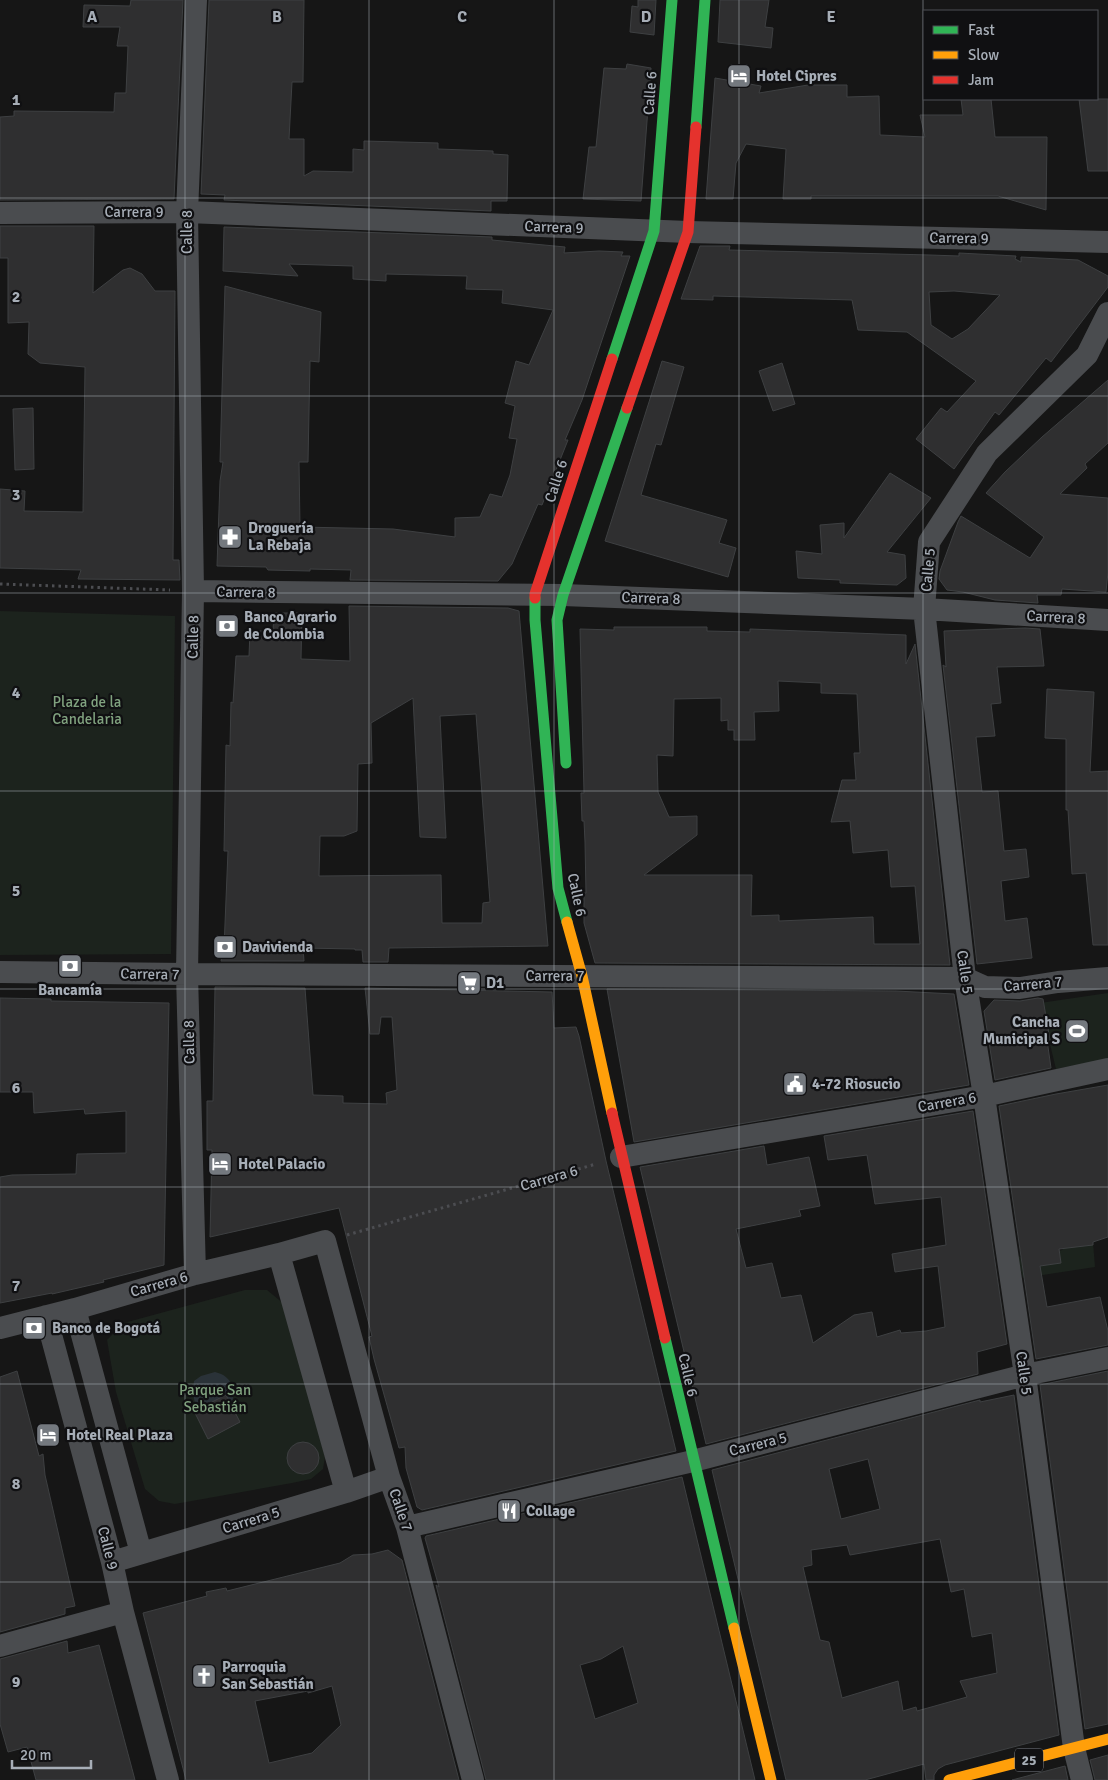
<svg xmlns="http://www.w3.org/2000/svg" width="1108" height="1780" font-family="Signika,sans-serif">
<rect width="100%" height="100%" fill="#161616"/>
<path fill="#1c231d" d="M0,611L175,616L171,954L0,955Z
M1108,993V1059L1056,1069L1040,1003Z
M1092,1230L1095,1267L1023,1278L1019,1264L1011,1252L1024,1259L1062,1250L1071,1241Z
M245,1290H267L284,1304L325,1457L323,1469L311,1479L292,1483L175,1504L159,1501L145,1489L116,1392L107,1340L124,1323Z"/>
<path fill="#2a3238" d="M215,1372C233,1376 236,1391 231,1407L201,1413C193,1402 192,1395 194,1381L201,1376Z"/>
<path fill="#2f2f30" stroke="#3e4042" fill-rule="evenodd" d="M131,0H183L174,199L0,200V117L14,116V111L114,112L115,93H126L128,46H117L120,27H83L84,5L130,6Z
M209,0H304L303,82H292L289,139H304V176L313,171L353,172V149L364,150V141L438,143V149L493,151V154L508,155L507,201H491V211L224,200L225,195L201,194Z
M638,0H656L654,35L630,32L632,6L638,7Z
M720,0H769L765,27L773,28L771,48L718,42Z
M627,64L651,68L641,201L583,199L589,147H596L604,68L626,69Z
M715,78L761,86L759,93L808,85H847V97L879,96L880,135L925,137L920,115H963L961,99H991L995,137H1047L1046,210L998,196H811V199H783L786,149L746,144L736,163L733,199H706Z
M1079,99H1108V171H1088Z
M0,226H94L93,293L123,270L130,268L142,274L155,291H175L173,560H179L180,580L78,579L81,570L0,568V489L25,491L24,511L83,512L85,367L40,363L28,354L29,322L8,323V258H0Z
M224,227L492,237V240L565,247L564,253L599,251L623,252L621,256H630L582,400L565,440H568L542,505L538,504L512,564L498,581L350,580L351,570L310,569V571L268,570L266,567L217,566L220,481L223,462H220L225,286L321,312L319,362L310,361L308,462H299L300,527L393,529L455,537V518L480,517L490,494L502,497L510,475L517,439L509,438L515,406L505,403L516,361L529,365L553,310L502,303L503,290L466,289L467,276L386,274V281L353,279V266L289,264L298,276L223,271Z
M700,246H730L729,250L930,255L959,256V253L1016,256L1015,259L1021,262V257L1078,260L1108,276V287L1051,362L1046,358L999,415L995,412L954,469L916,439L941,408L947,412L976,381L907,332L858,330L852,300L713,296V300L681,299ZM954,291L1000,295L968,329L952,339L931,325L929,292Z
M662,361L684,367L661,445L656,444L641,495L727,520L719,543L736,548L728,577L605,541Z
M782,363L795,404L773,411L759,371Z
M1108,380V443L1085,464L1087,468L1060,494L1108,498V572L1106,592L1062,589L1061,595H1037L1038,603L995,600L963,592L947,590L939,579L940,571L958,522L961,516L1030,558L1044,537L986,493L1005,472L1042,437Z
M33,408L34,469L15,470L13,409Z
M890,473L931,498L887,552L905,555L906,578L897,585L840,583V580L798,578L796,551L822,554L820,525L844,523V538Z
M349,606L508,608L519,611L548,946L389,948L388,962H363L362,950H355V949L303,948L304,961H221L224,948L228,851H224L226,745L230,746L231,702L233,703L236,656H249L250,631H273L274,613H302L301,659L350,661ZM413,698L420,837L446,838L440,716L476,714L490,902L483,903L482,923H442L441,875L319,876L320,836H344L357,831L358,764L372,763L371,723Z
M614,627H707V631L750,632V629L906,635V664L915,644L950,965L595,963L584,923V893H586L585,842L584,821H582L581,793H584L580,629L614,630ZM778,681L821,683V693L857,694L860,753H854L856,780H842L831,822L850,821L853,853L888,850L891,887L915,886L920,944H874L873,917L779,921V915L751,916L752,875H644L697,835V816L669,817L658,792L657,755L673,756L674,699L721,698V721L728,720V730H734V740H755L754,712L779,711Z
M1025,628L1040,629L1044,666L997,667L1001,703L991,704L995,736L976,737L982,792L998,791L1004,851L1026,849L1029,877L1001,881L1005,921L1027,918L1032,958L977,964L943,665L946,667L944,631Z
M1047,689L1094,692L1090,772L1108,771V945H1093L1086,873L1072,874L1068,810H1066V739L1045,738Z
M215,987L305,988L313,1095L343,1096V1103L387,1104L386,1093L397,1090L392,1017H381L379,1034H370L365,988L552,992L554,1028L576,1027L579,1036L606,1161L676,1451L422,1510L417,1507L406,1468L405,1447L399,1448L374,1359L369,1337L372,1336L339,1208L210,1237L212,1150H207V1101H213Z
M607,989L896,991L954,994L969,1085L634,1142Z
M0,998L51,999V1001L169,1003L164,1265L103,1280L104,1282L52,1294V1293L0,1303V1177L12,1175L76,1174L77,1154L126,1153V1111L85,1114L84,1109L34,1113L33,1092H0Z
M1038,998L1043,999L1050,1040H1047L1051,1068L995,1080L984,1011L994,1000L1020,1001Z
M1108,1085V1237L1093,1242V1245L1059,1249L1061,1263L1040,1266L1047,1307L1100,1297L1108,1331V1345L1036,1359L999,1106L1056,1094Z
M973,1111L1007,1344L977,1352L978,1374L706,1444L640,1167L764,1146L767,1165L809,1157L820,1206L799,1210L801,1216L736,1229L746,1268L772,1263L781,1298L801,1295L813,1343L854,1315L872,1312L877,1337L900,1330L901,1333L926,1331L945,1327L938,1266L895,1272L892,1254L946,1245L941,1197L875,1204L867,1155L828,1160L824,1136Z
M17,1371L39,1456L43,1454L45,1475L75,1606L65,1608V1614L0,1632V1377Z
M1108,1371V1724L1085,1729L1040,1385Z
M226,1395L240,1422L208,1439L194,1411Z
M1014,1395L1059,1735L945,1765L938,1769L934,1775V1780H926L924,1764L865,1780H786L712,1470L980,1400V1402ZM868,1459L880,1509L841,1519L829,1469ZM940,1539L951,1592L964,1589L972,1637L992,1633L997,1673L960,1681L967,1697L917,1711L916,1707L903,1711L898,1681L842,1698L829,1642L820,1640L803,1567L812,1565L811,1550L847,1545L850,1555Z
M287 1458a16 16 0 1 1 32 0a16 16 0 1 1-32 0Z
M682,1477L755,1780H486L436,1585L439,1587L425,1538L426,1536ZM623,1646L638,1703L595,1719L580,1665L601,1659Z
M388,1550L402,1560L459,1780H186L143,1613L207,1596L206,1592L226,1588L227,1591L340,1563L353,1555L372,1554ZM332,1686L341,1725L312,1753L269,1763L255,1701L308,1691V1693Z
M67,1641L68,1653L99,1645L135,1780H36L27,1747L8,1752L0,1724V1659Z
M1108,1755V1780H1095L1090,1760Z
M1065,1766L1068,1780H1012Z"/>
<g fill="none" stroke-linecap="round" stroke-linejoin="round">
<path stroke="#4c4d51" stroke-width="3" stroke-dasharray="2.5 4" stroke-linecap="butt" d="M0,584L170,590
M347,1235L596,1164"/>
<path stroke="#4a4c4f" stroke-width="22" d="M0,213L187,212L688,232L1108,242
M193,591L563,595L924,609L1108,620
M0,972L187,974L965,978L985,987L1020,988L1058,982L1108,978
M621,1157L984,1096L1108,1069
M279,1254L346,1492
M195,1274L187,974L193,591L187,212L196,0
M75,1309L141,1553
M46,1316L112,1562L123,1612L168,1780
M0,1328L75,1309L195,1274L279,1254L325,1241L389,1477L407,1527L473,1780
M407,1527L693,1461L1025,1375L1108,1358
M112,1562L346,1492L389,1477
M0,1646L123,1612
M1082,1780L1074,1748L1025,1375L984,1096L965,978L924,609L929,542L987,453L1087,355L1108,313"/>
<path stroke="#30b455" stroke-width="11" d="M696,127L705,0
M612,359L654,231L672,0
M535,598V620L558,888L567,922
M566,763L557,620L563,595L627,408
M665,1338L734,1628"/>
<path stroke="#ff9f0a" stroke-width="11" d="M567,922L582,976L612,1113
M734,1628L771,1780
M949,1780L1108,1739"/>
<path stroke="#e5322d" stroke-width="11" d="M627,408L688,232L696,127
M535,598V594L612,359
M612,1113L665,1338"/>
</g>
<path fill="none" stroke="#a7aeb7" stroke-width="1" stroke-opacity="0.55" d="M185,0V1780M369,0V1780M554,0V1780M739,0V1780M923,0V1780M0,198H1108M0,396H1108M0,593H1108M0,791H1108M0,989H1108M0,1187H1108M0,1384H1108M0,1582H1108"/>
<defs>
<symbol id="hotel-square" viewBox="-11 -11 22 22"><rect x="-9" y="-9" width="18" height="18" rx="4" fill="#74797f" stroke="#101012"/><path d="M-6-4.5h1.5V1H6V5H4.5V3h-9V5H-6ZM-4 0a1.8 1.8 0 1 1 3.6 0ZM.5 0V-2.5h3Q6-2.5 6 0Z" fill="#fff"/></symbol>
<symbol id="pharmacy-square" viewBox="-11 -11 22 22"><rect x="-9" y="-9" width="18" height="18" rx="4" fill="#74797f" stroke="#101012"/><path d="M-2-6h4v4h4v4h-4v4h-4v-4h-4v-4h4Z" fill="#fff"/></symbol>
<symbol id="bank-square" viewBox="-11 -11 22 22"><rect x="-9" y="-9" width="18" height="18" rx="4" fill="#74797f" stroke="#101012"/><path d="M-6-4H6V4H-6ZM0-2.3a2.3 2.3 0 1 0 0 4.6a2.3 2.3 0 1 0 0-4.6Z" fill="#fff"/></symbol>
<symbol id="supermarket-square" viewBox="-11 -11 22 22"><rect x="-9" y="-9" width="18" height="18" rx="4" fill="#74797f" stroke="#101012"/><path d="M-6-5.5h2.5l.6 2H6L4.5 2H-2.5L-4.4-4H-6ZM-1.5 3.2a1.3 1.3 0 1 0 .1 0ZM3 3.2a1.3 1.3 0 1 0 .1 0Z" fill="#fff"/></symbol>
<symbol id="stadium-square" viewBox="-11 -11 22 22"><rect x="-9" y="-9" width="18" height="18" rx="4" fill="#74797f" stroke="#101012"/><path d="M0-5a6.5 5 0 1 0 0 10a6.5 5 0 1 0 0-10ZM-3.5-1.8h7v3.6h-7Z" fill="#fff"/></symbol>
<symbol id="civic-square" viewBox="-11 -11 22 22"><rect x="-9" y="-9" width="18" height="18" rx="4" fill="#74797f" stroke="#101012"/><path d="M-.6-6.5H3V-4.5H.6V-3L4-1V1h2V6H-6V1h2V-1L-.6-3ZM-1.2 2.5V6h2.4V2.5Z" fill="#fff"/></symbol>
<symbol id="restaurant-square" viewBox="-11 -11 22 22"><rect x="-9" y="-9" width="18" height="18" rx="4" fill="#74797f" stroke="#101012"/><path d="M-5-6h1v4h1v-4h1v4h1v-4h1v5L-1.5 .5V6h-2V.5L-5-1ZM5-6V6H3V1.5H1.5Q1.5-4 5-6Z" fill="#fff"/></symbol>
<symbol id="church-square" viewBox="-11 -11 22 22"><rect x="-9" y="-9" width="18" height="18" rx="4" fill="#74797f" stroke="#101012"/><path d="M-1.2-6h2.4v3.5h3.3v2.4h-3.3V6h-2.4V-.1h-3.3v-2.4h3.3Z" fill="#fff"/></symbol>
</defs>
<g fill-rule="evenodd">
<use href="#hotel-square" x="725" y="62" width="28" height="28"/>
<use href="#pharmacy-square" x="216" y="523" width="28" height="28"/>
<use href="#bank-square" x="213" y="612" width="28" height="28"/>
<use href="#bank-square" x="211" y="933" width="28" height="28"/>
<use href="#bank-square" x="56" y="952" width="28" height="28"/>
<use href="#supermarket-square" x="455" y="969" width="28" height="28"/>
<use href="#stadium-square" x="1063" y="1017" width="28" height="28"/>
<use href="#civic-square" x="781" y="1070" width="28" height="28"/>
<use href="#hotel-square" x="206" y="1150" width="28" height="28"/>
<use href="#bank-square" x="20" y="1314" width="28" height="28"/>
<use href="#hotel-square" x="34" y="1421" width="28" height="28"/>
<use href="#restaurant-square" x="495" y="1497" width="28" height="28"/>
<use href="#church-square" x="190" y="1662" width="28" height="28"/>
</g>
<g text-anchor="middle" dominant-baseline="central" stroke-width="4.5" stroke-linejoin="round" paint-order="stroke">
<rect fill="#101012" stroke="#7a7f86" stroke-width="1" x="1015" y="1748.5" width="28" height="23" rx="4"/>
<g font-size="14" font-weight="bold" fill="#a7aeb7">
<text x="1029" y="1760">25</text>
</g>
<g font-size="15" font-weight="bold" fill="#a7aeb7" stroke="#101012" text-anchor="start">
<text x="756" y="76">Hotel Cipres</text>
<text x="248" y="528">Droguería<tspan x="248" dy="17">La Rebaja</tspan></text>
<text x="244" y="617">Banco Agrario<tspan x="244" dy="17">de Colombia</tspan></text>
<text x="242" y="947">Davivienda</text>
<text x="486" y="983">D1</text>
<text x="70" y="990" text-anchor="middle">Bancamía</text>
<text x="1060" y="1022" text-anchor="end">Cancha<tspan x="1060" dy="17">Municipal S</tspan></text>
<text x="812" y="1084">4-72 Riosucio</text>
<text x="238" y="1164">Hotel Palacio</text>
<text x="52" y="1328">Banco de Bogotá</text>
<text x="66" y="1435">Hotel Real Plaza</text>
<text x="526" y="1511">Collage</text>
<text x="222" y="1667">Parroquia<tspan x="222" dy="17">San Sebastián</tspan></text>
</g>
<g font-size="15" fill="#a7aeb7" stroke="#101012">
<text transform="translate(650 93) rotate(-86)">Calle 6</text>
<text x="134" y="212">Carrera 9</text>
<text transform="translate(554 227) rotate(2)">Carrera 9</text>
<text transform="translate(187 232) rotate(-90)">Calle 8</text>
<text transform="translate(959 238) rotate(1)">Carrera 9</text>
<text transform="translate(556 481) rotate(-72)">Calle 6</text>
<text transform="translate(928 570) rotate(-85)">Calle 5</text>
<text transform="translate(246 592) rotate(1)">Carrera 8</text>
<text transform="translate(651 598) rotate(2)">Carrera 8</text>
<text transform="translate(1056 617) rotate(3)">Carrera 8</text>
<text transform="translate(193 637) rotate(-89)">Calle 8</text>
<text transform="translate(577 895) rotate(78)">Calle 6</text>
<text transform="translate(965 972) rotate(82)">Calle 5</text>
<text transform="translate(150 974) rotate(1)">Carrera 7</text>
<text x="555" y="976">Carrera 7</text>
<text transform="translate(1033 984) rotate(-5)">Carrera 7</text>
<text transform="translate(189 1042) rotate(-91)">Calle 8</text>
<text transform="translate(947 1102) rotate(-10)">Carrera 6</text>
<text transform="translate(549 1178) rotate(-16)">Carrera 6</text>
<text transform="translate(159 1284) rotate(-16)">Carrera 6</text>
<text transform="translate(1024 1373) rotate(82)">Calle 5</text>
<text transform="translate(688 1375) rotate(77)">Calle 6</text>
<text transform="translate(758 1444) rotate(-14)">Carrera 5</text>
<text transform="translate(401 1510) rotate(71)">Calle 7</text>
<text transform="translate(251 1520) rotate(-17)">Carrera 5</text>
<text transform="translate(108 1548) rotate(76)">Calle 9</text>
</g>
<g font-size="15" fill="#80a27f" stroke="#101012">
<text x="87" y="702">Plaza de la<tspan x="87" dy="17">Candelaria</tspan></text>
<text x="215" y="1390">Parque San<tspan x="215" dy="17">Sebastián</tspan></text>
</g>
</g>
<g font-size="16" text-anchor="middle" font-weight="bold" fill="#a7aeb7" stroke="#101012" stroke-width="4.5" stroke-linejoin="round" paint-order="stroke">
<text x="92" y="22">A</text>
<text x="277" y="22">B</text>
<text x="462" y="22">C</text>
<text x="646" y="22">D</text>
<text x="831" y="22">E</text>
<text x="16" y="105">1</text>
<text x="16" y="302">2</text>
<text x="16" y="500">3</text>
<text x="16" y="698">4</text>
<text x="16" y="896">5</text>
<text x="16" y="1093">6</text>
<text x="16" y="1291">7</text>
<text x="16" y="1489">8</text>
<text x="16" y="1687">9</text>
</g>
<rect x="923" y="10" width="175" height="90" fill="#101012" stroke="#4c4f54"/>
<rect x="933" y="26" width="25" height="8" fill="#30b455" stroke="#4c4f54"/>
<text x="968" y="35" font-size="15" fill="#a7aeb7">Fast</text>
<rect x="933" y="51" width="25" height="8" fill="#ff9f0a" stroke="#4c4f54"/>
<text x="968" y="60" font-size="15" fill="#a7aeb7">Slow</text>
<rect x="933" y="76" width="25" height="8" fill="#e5322d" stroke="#4c4f54"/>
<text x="968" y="85" font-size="15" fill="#a7aeb7">Jam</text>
<path d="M12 1760v8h79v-8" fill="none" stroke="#a7aeb7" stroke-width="2.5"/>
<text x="20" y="1760" font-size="15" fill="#a7aeb7" stroke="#101012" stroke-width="4" paint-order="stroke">20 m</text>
</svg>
